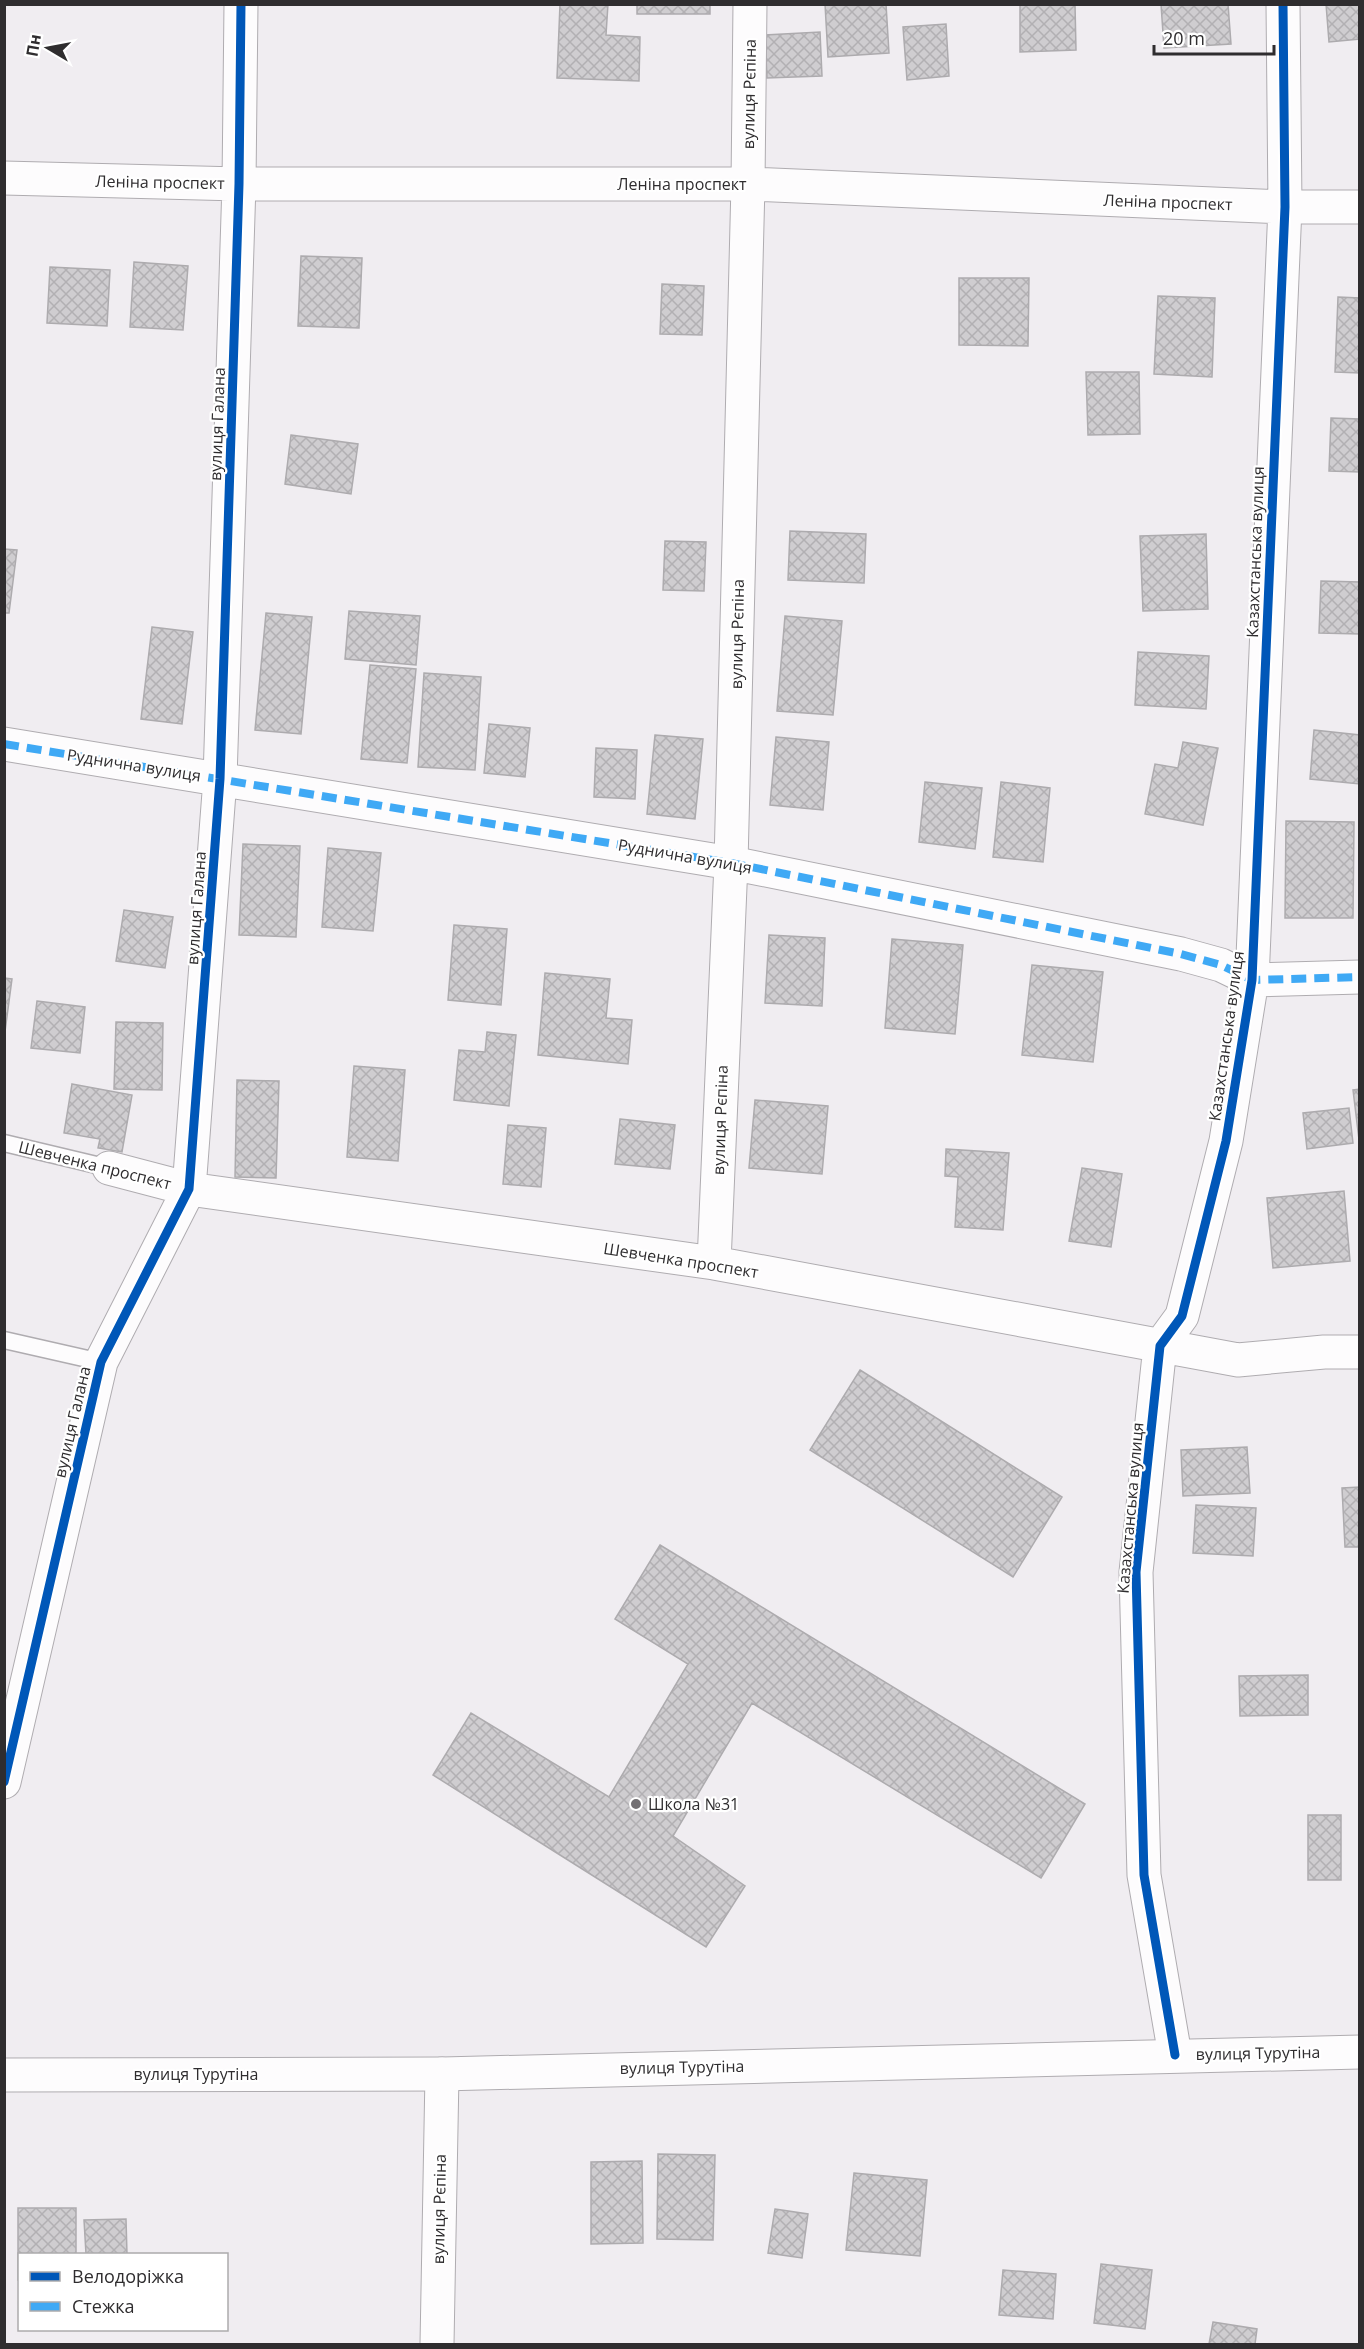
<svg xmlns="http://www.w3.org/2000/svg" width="1364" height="2349" font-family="'Open Sans',sans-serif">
<defs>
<pattern id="building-cross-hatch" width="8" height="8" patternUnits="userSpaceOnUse" patternTransform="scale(1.5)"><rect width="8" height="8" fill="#cfcdd0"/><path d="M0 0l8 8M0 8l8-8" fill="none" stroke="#b2b0b3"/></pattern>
</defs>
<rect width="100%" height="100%" fill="#f0edf1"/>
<path fill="url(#building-cross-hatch)" stroke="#adabae" stroke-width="1.5" d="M560,4H608L606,35L640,37L639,81L557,78Z
M637,4H710V14H637Z
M825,4H886L889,53L828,57Z
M1020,4H1075L1076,50L1020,52Z
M1161,4H1228L1231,44L1164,48Z
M1326,4H1360V39L1329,42Z
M946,24L949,76L907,80L903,27Z
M820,32L822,76L767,78L765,35Z
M301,256L362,258L359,328L298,326Z
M134,262L188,266L183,330L130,327Z
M50,267L110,270L107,326L47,323Z
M959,278H1029L1028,346L959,345Z
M662,284L704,286L702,335L660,334Z
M1158,296L1215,298L1212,377L1154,374Z
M1338,297L1360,298V373L1335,372Z
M1086,372H1139L1140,434L1088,435Z
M1331,418L1360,419V472L1329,471Z
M291,435L358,444L351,494L285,484Z
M790,531L866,534L864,583L788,580Z
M1206,534L1208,609L1143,611L1140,536Z
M665,541L706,542L704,591L663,590Z
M4,549L17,550L9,613H4Z
M1321,581L1360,582V634L1319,633Z
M349,611L420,616L416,665L345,659Z
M266,613L312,617L301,734L255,730Z
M785,616L842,621L833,715L777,711Z
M152,627L193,632L182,724L141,719Z
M1138,652L1209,656L1206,709L1135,705Z
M370,665L416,669L407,763L361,759Z
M424,673L481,677L475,770L418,767Z
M489,724L530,728L525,777L484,773Z
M1314,730L1360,735V784L1310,779Z
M655,735L703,739L695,819L647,814Z
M776,737L829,742L823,810L770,805Z
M1183,742L1218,748L1203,825L1145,814L1155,764L1178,768Z
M596,748L637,750L635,799L594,797Z
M925,782L982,788L975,849L919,842Z
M1001,782L1050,788L1043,862L993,857Z
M1286,821L1354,822L1353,918H1285Z
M243,844L300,846L296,937L239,935Z
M328,848L381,853L373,931L322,927Z
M124,910L173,917L165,968L116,961Z
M454,925L507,929L501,1005L448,1000Z
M769,935L825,938L822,1006L765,1003Z
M892,939L963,945L955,1034L885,1028Z
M1032,965L1103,972L1093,1062L1022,1055Z
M545,973L610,979L606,1018L632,1020L628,1064L538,1055Z
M4,978L12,979L4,1039Z
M37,1001L85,1007L80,1053L31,1048Z
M116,1022L163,1023L162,1090L114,1089Z
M487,1032L516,1035L509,1106L454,1100L459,1050L485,1052Z
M354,1066L405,1070L398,1161L347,1157Z
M237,1080L279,1081L276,1178L235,1177Z
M72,1084L132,1095L122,1152L98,1148L100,1139L64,1133Z
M1360,1089V1148L1353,1090Z
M755,1100L828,1106L822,1174L749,1168Z
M1349,1108L1353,1143L1307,1149L1303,1113Z
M620,1119L675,1125L670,1169L615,1164Z
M508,1125L546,1128L541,1187L503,1184Z
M946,1149L1009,1153L1003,1230L955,1227L958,1177L945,1176Z
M1082,1168L1122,1174L1111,1247L1069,1241Z
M1344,1191L1350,1261L1273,1268L1267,1198Z
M860,1370L1062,1497L1013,1577L810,1450Z
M1247,1447L1250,1493L1183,1496L1181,1450Z
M1360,1487V1547H1345L1342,1488Z
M1196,1505L1256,1508L1253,1556L1193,1553Z
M660,1545L1085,1804L1041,1878L752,1703L673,1836L745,1886L706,1947L433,1775L471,1713L609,1797L688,1664L615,1619Z
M1308,1675V1715L1240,1716L1239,1676Z
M1308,1815H1341V1880H1308Z
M658,2154L715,2155L713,2240L657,2239Z
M642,2161L643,2243L591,2244V2162Z
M854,2173L927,2180L920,2256L846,2250Z
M18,2208H76V2254H20V2280H18Z
M775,2209L808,2214L802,2258L768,2253Z
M126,2219L127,2254H86L84,2220Z
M1101,2264L1152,2270L1145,2329L1094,2323Z
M1003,2270L1056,2274L1053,2319L999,2315Z
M1213,2322L1257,2329L1255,2344H1209Z"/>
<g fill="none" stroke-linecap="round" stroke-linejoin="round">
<defs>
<path id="service" d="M4,1143L109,1168
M4,1340L101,1362"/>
<path id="minor" d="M4,178L239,184H748L1285,207H1360
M4,744L731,863L1181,954L1221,965L1252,980L1360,977
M109,1168L189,1189L714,1263L1238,1360L1324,1352H1360
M714,1263L731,863L748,184L750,4
M4,1782L101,1362L189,1189L220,779L239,184L241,4
M1175,2055L1144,1875L1136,1572L1160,1346L1182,1316L1226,1141L1252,980L1285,207L1283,4
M437,2344L442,2074"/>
<path id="tertiary" d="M4,2075L442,2074L1360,2052"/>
</defs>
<use href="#service" stroke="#afacb0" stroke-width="19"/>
<use href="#minor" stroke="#afacb0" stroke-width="35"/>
<use href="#tertiary" stroke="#afacb0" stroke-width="35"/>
<use href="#service" stroke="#fdfcfd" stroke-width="16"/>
<use href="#minor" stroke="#fdfcfd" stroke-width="33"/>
<use href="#tertiary" stroke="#fdfcfd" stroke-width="33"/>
<path stroke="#3fa9f5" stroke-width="8" stroke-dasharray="15 8" stroke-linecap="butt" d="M4,744L731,863L1181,954L1221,965L1252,980L1360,977"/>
<defs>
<path id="cycleway" d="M4,1782L101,1362L189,1189L220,779L239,184L241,4
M1175,2055L1144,1875L1136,1572L1160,1346L1182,1316L1226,1141L1252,980L1285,207L1283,4"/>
</defs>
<use href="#cycleway" stroke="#fff" stroke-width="13"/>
<use href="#cycleway" stroke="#0057b8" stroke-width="9"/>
</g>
<circle fill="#737073" stroke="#fff" stroke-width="2" cx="636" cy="1804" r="6"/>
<g text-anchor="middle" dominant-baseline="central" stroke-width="4.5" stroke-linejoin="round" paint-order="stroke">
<g font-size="16" fill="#2f2d2f" stroke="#fff">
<text transform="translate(749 94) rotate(-89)">вулиця Рєпіна</text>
<text transform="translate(160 182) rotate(1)">Леніна проспект</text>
<text x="682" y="184">Леніна проспект</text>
<text transform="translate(1168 202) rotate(2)">Леніна проспект</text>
<text transform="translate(217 424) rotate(-88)">вулиця Галана</text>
<text transform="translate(1255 552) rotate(-88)">Казахстанська вулиця</text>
<text transform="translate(737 634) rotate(-89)">вулиця Рєпіна</text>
<text transform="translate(134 765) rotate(9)">Руднична вулиця</text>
<text transform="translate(685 856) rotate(10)">Руднична вулиця</text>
<text transform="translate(196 908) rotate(-86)">вулиця Галана</text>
<text transform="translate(1226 1036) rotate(-82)">Казахстанська вулиця</text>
<text transform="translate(720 1120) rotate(-88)">вулиця Рєпіна</text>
<text transform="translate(95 1165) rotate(14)">Шевченка проспект</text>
<text transform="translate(681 1260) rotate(9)">Шевченка проспект</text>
<text transform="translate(72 1422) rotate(-77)">вулиця Галана</text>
<text transform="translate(1130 1508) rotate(-85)">Казахстанська вулиця</text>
<text transform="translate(1258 2053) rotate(-1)">вулиця Турутіна</text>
<text transform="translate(682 2067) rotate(-1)">вулиця Турутіна</text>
<text x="196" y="2074">вулиця Турутіна</text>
<text transform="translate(439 2209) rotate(-89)">вулиця Рєпіна</text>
</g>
<g font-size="16" fill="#2f2d2f" stroke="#fff" text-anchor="start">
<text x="648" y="1804">Школа №31</text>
</g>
</g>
<rect width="1364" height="2349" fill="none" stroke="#2f2d2f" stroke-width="12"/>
<rect x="18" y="2253" width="210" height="78" fill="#ffffff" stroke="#acabac" stroke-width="1.5"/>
<rect x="30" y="2272" width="30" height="9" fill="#0057b8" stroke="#acabac" stroke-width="1.5"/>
<text x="72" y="2283" font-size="18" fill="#2f2d2f">Велодоріжка</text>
<rect x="30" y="2302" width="30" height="9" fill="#3fa9f5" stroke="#acabac" stroke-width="1.5"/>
<text x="72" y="2313" font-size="18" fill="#2f2d2f">Стежка</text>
<g transform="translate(48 48) rotate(280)" stroke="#ffffff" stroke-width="4.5" paint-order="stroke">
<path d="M0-4.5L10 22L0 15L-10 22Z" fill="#2f2d2f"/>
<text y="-9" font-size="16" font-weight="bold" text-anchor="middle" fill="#2f2d2f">Пн</text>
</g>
<path d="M1154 45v9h120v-9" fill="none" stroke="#2f2d2f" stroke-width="3"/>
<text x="1163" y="45" font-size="18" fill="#2f2d2f" stroke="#ffffff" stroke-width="4.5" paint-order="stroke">20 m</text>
</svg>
